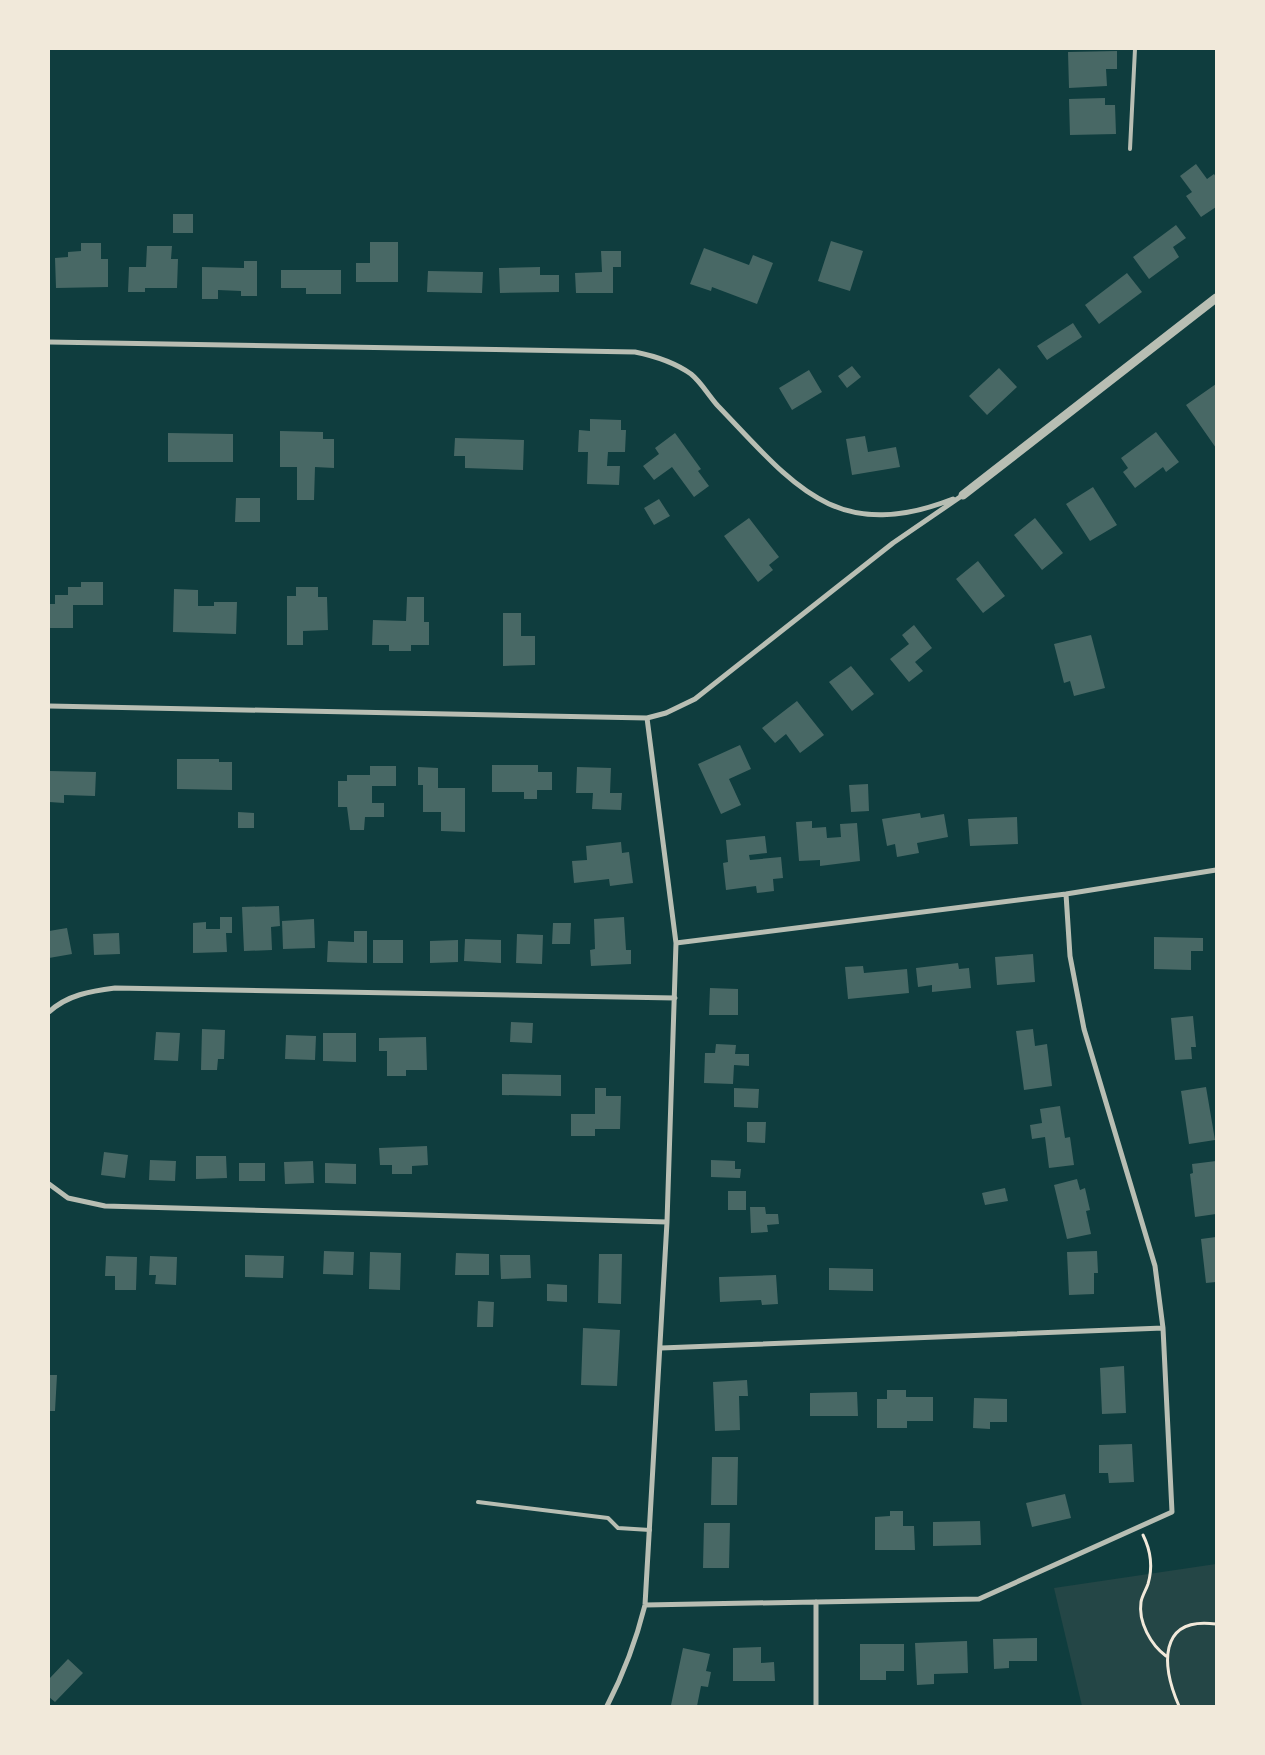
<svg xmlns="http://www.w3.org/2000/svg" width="1265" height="1755" font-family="'Crimson Pro',serif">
<rect width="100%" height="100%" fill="#0f3d3e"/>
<path fill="#244646" d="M1216,1564V1706H1082L1054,1588Z"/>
<path fill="#486865" d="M1117,51V69H1106L1107,86L1069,88L1068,52Z
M1105,98V105H1115L1116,134L1070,135L1069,99Z
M1196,164L1207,179L1214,174L1216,177V207L1201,217L1186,196L1192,192L1180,176Z
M173,214H193V233H173Z
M1176,225L1186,238L1173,247L1179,257L1149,279L1133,257Z
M831,241L863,251L850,291L818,281Z
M370,242H398V282H356V263H370Z
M81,243H101V259H108V287L56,288L55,258L68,257V252L81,251Z
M147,246H172L171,259H178L177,288H145V292H128L129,267H146Z
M704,248L749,265L753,255L773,263L757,304L712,287L711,291L690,284Z
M601,251H621V267H613V293H576L575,273L602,272Z
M244,261H257V296H241V291L218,290V299H202V267L244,268Z
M540,267V275H559V292L500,293L499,268Z
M281,270H341V294H306V288H281Z
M428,271L483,272L482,293L427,292Z
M1127,273L1142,292L1099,324L1085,305Z
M1073,323L1082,337L1047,360L1037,346Z
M852,366L861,377L847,388L838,376Z
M999,368L1017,387L987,415L969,396Z
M809,370L822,392L792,410L779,388Z
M1216,384V448L1186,405Z
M590,419L621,420V430H626L625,452H608L607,466H620L619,485L587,484L588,452H578L579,430L590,431Z
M280,431L323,432V439H334V468L315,467L314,500H297V467H280Z
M1156,432L1179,462L1166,472L1163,467L1135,488L1123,472L1128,468L1121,458Z
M168,433L233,434V462H168Z
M675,433L701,469L698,471L709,486L694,497L672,467L654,480L643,466L659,454L655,448Z
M865,436L868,452L896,447L900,467L852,475L846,439Z
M455,438L524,440L523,470L465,468V456H454Z
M1093,487L1117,525L1090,541L1066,504Z
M236,498H260V522H235Z
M659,499L670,516L654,525L644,508Z
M749,518L779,557L769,565L773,570L758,582L724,536Z
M1035,518L1063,553L1042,570L1014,535Z
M978,561L1005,596L983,613L956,579Z
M81,582H103V605H73V628H49V604H55V595H68V587H81Z
M296,587H318V597H327L328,630L303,631V645H287V596H296Z
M174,589L198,590V606H214V602H237L236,634L173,632Z
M407,597H424V622H429V645H411V651H389V645H372L373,620L406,621Z
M503,613H521V636H535V665L503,666Z
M914,625L932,648L915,662L923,671L909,682L890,659L909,644L902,635Z
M1091,635L1105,688L1074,696L1070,681L1064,683L1054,644Z
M851,666L874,694L852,711L829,682Z
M797,701L824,735L800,753L786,734L775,743L762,728Z
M740,745L751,769L729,779L741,805L721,814L698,764Z
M177,759H219V762H232V790L177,789Z
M492,765H538V772H552V790H537V799H524V792H492Z
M370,766H396V786H372V803H384V817H365L364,830H350L347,807H338V781H347V775H370Z
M418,767L438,768V788H465V832L441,831V812H423V785H418Z
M577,767L611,768L610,793H622L621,810L592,809L593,793H576Z
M49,771L96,772L95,796L64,795V803L49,802Z
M868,784L869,811L851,812L849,785Z
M238,812L254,813V828H238Z
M920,813L921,818L944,814L948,837L917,843L919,853L897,857L895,844L887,846L882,819Z
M1017,817L1018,844L970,846L968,819Z
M812,821V828L826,827L827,838L841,837L840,824L857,823L860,861L820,866V860L799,861L796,822Z
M765,836L767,853L749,855L750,860L781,857L783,878L773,879L774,891L757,893L756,886L726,890L723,863L728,862L726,840Z
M621,842L622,853L629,852L633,883L610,886L609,879L574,883L572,861L587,860L586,846Z
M279,906L280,926L271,927L272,950L244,951L242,907Z
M220,917H232V933H226L227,952L193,953V923L206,922V929H220Z
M624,917L626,950H631V964L591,966L590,950L595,949L594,919Z
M314,919L315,948L283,949L282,921Z
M553,923H571L570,944H552Z
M67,928L72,954L49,958V931Z
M354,931H367V963L327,962L328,941L354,942Z
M119,933L120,954L94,955L93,934Z
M517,934L543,935L542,964L516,963Z
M1154,937L1203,938V951H1191V970L1154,969Z
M465,939L501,940V963L464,961Z
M373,940H403V963H373Z
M458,940V962L430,963V941Z
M1033,954L1035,982L997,985L995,957Z
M958,963L959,969L969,968L971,988L932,992V985L918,987L916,968Z
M863,966L864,973L907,969L909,993L848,999L845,967Z
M710,988L738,989V1015H709Z
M1193,1016L1196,1047H1191L1192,1059L1175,1060L1171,1018Z
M511,1022L533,1023L532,1043L510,1042Z
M202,1029L225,1030L224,1059H218L217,1070H201Z
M1033,1029L1035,1046L1047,1044L1052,1086L1024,1090L1016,1031Z
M156,1032L180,1033L178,1061L154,1060Z
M323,1033H356V1062L323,1061Z
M286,1035L316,1036L315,1060L285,1059Z
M426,1037L427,1070H406V1076H387V1051H379V1038Z
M716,1044L736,1045L735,1054H749V1066L734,1065L733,1084L704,1083L705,1053H715Z
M502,1074L561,1075V1096L502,1095Z
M1206,1087L1215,1140L1189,1144L1181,1091Z
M595,1088H606V1096H621L620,1129H595V1136H571V1114H595Z
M734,1088L759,1089L758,1108L734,1107Z
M1060,1106L1065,1138L1070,1137L1074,1165L1049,1168L1045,1137L1032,1139L1030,1125L1042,1123L1040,1109Z
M747,1122H766L765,1143L747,1142Z
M427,1146L428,1165L412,1166V1174H392V1165H380L379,1148Z
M104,1152L128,1155L125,1178L101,1175Z
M196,1156H226L227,1178L196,1179Z
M150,1160L176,1161L175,1181L149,1180Z
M711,1160L735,1161V1169H741L740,1178L711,1177Z
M313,1161L314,1183L285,1184L284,1162Z
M1216,1161V1214L1195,1217L1190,1174L1193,1173L1192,1164Z
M239,1163H265V1181H239Z
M325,1163L356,1164V1184L325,1183Z
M1077,1179L1080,1190L1085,1188L1090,1210L1086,1211L1091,1234L1067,1239L1054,1185Z
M1005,1188L1008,1201L985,1205L982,1193Z
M728,1191H746V1210H728Z
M750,1207H765L766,1214H778L779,1224L767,1225L768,1232L751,1233Z
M1216,1237V1282L1206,1283L1201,1239Z
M324,1251L354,1252L353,1275L323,1274Z
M1097,1251L1098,1273H1094V1294L1069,1295L1067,1252Z
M370,1252L401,1253L400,1290L369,1289Z
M456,1253L489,1254V1275H455Z
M599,1254H622L621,1304L598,1303Z
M245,1255L284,1256L283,1278L245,1277Z
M500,1255H530L531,1278L501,1279Z
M106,1256L137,1257L136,1290H115V1276H105Z
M150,1256L177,1257L176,1285L155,1284L156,1275H149Z
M829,1268L873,1269V1291L829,1290Z
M776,1275L778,1304L762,1305L761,1300L720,1302L719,1277Z
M547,1284L567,1285V1302L547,1301Z
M478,1301L494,1302L493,1327H477Z
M583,1328L620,1330L617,1386L581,1385Z
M1124,1366L1126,1413L1102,1414L1100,1368Z
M49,1375H57L55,1411H49Z
M747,1380L748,1396H739L740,1430L715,1431L713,1382Z
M887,1390H906V1397H933V1421H907V1428H877V1399H887Z
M857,1392L858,1416H810V1393Z
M974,1398L1007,1399V1422H990V1429L973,1428Z
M1132,1444L1134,1482L1109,1483L1108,1473H1099V1445Z
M712,1457H738L737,1505H711Z
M1065,1494L1071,1518L1032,1527L1026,1503Z
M890,1511H903V1526H914L915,1550H875V1517L890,1516Z
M980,1521L981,1545L933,1546V1522Z
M704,1523H730L729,1568H703Z
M1037,1638V1661H1009V1668L994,1669L993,1639Z
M967,1641L968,1673L934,1674V1684L917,1685L915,1643Z
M860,1644H904V1671H886V1680H860Z
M761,1647V1663L774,1662L775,1681H733V1648Z
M683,1648L710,1654L706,1671L711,1672L708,1687L701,1686L697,1706L671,1705Z
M68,1659L83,1673L55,1702L49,1697V1679Z"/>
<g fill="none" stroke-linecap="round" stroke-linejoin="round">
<path stroke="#f1e9da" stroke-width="3" d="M1143,1535C1151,1551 1153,1567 1148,1584C1146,1590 1142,1596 1141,1602C1138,1622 1151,1645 1166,1656
M1179,1706C1162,1667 1157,1616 1216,1624"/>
<path stroke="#b8beb3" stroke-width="4" d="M1130,149L1135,49
M478,1502L608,1518L618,1528L650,1530"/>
<path stroke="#b8beb3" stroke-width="5" d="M49,342L635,352C655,356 674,362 691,374C701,382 709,396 718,406C793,484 835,545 953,499
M49,706L647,718L666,713L695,699L893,543L963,495
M676,943L1066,894L1216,870
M49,1012C67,995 91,991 115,988L675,998
M49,1184L68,1198L105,1206L667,1222
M661,1348L1163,1328
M816,1602V1706
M645,1605L979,1599L1172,1512L1163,1328L1155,1266L1084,1029L1070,956L1066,894
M607,1706C624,1673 636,1641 645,1605L667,1222L676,943L647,718"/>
<path stroke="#b8beb3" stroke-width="9" d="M963,495L1216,298"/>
</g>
<rect width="1265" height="1755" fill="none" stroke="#f1e9da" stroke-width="100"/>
</svg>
